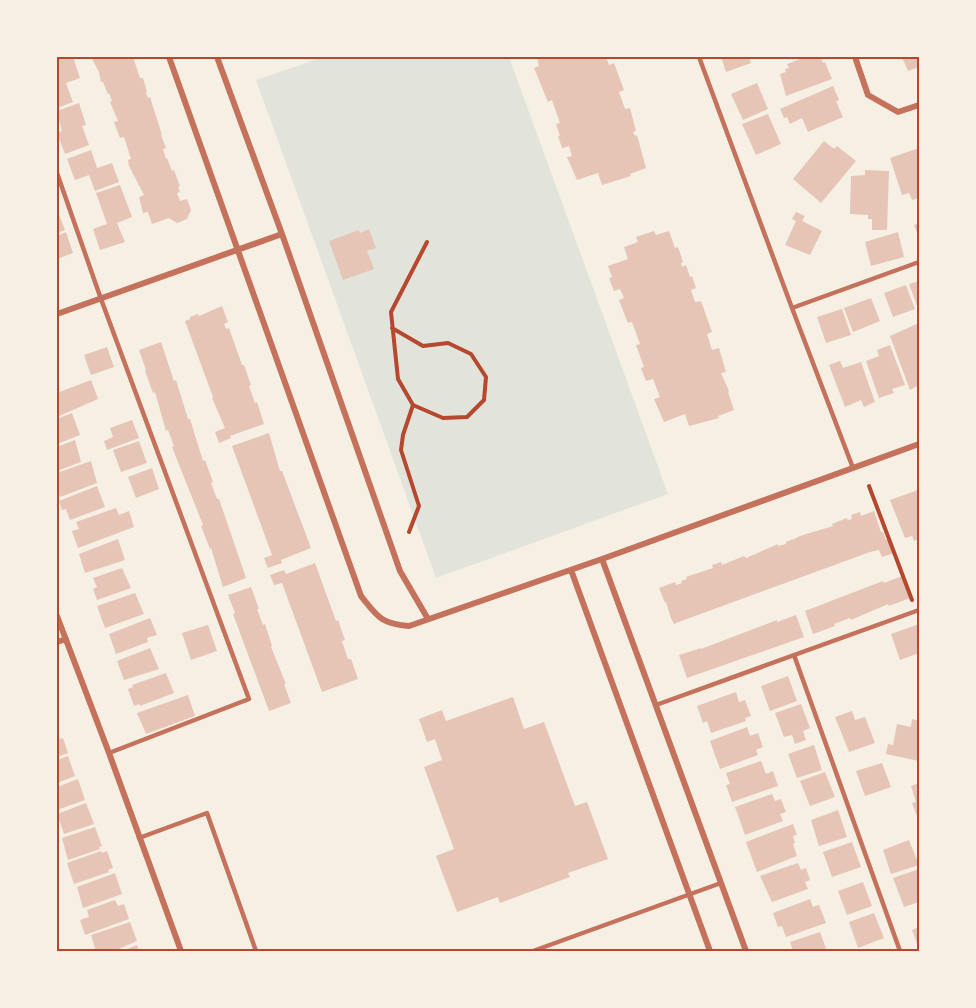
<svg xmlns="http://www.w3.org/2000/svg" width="976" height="1008" font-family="Ubuntu,sans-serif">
<rect width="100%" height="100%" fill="#f6efe4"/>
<path fill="#e2e4dc" d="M323,57H509L668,494L436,578L256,80Z"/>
<path fill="#e6c5b7" d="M57,57H73L80,78L66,83L73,102L57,108Z
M91,57H133L140,78H143L147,92H146L148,98L150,97L162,135H161L166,148L163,149L166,159L167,158L172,171L174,170L180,186L178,187L180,192L177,193L180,201L187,199L191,210L187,219L177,223L169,218L152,224L148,212L143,213L139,197L144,195L129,166L128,160L131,159L124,137L120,138L114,122L118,121L110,102L112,101L109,93L108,94L103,82H101L99,72Z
M537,57H606L609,65L614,63L624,90L619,92L625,109L630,108L636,131L633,132L635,136L637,135L646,168L630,174L631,176L602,185L598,173L577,180L567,157L572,156L569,146L562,148L558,136H560L556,124L560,123L552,100L548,102L534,68L539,66Z
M721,57H749L751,63L726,72Z
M806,57H820L823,63L825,62L832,79L786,96L780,74L786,72L785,69L789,68L787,64Z
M902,57H919V67L908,71Z
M757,83L768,109L743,120L731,94Z
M833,86L839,100L836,101L843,117L808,132L802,118L790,124L787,117L784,118L780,109Z
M79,103L86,125L82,126L89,145L65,154L57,133L62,131L57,111Z
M768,114L781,144L756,155L742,124Z
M824,141L834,149L837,146L856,161L821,203L793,179Z
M919,148V198L912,200L909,193L902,195L890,158Z
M91,150L97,168L112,163L119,182L95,191L89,175L75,180L67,159Z
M865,170L889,171L887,230H872V219H868V215L850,214L851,176L865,175Z
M120,185L132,217L117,223L125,242L100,250L93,229L107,224L96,193Z
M57,210L65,230L57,233Z
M796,212L805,216L802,221L822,231L810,255L785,245L796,221L792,219Z
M919,223V238L914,225Z
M369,229L376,248L367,251L374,269L343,280L329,241L359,230L360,233Z
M654,231L656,235L669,231L675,248L678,247L683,262L681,263L682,267L686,265L690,277L692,276L696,288L691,290L695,302L701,301L712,332L707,334L712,350L719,348L726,372L721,373L729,391L728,392L734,410L718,416L719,418L689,426L685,414L664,422L654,399L660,397L653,379L646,381L641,368L644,367L636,345L640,344L632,322L628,323L619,300L624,298L620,289L614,291L609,278L612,277L608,266L628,259L624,247L638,242L636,237Z
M66,232L73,253L57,259V236Z
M898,232L904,257L871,266L865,242Z
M919,281V311L909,284Z
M906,285L915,309L893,317L884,293Z
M871,298L880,321L853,332L844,308Z
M222,306L228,322L224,324L226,329L229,328L242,365H244L251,385L249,386L255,403L257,402L264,424L230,436L231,438L219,443L215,432L225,428L212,398L213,397L185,321L190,319V317L198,314L199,316Z
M842,309L851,335L826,343L817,317Z
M919,323V385L910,390L890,336Z
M161,342L174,381L176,380L188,419H190L203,461L205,460L213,482L211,483L217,499H219L246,578L223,587L211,548L210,549L201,526L203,525L172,447L174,446L168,430L166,431L155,392L153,393L145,371L146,370L139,350Z
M890,345L905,385L892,389L894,393L879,398L866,361L879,356L877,350Z
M107,347L114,367L91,375L84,355Z
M840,361L843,368L861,362L875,402L864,407L861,400L845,407L829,365Z
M91,380L98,399L57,417V393Z
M72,413L80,435L57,444V419Z
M132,420L139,438L107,450L104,441L113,437L110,428Z
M269,433L280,471H282L311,548L281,560L282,563L268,568L264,558L272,555L232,446Z
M75,440L81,462L57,471V447Z
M139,441L147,463L121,472L113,450Z
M91,461L97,483L60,497L57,490V473Z
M152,468L159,489L136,498L128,477Z
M97,486L105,507L70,520L66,509L62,510L59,501Z
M918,490L919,539L914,541L912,536L905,538L890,500Z
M116,508L119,515L129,511L134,527L78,548L72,531L79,529L76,522Z
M874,511L881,532H883L886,540L889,539L894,553L882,557L879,550L870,552L676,623L674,624L671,618L666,602L665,603L659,588L675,582L676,585L682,583L681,581L687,579L686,577L713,568L712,565L721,562L722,565L744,556L746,558L778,544V546L786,544V542L793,539L795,541L794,539L800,536L833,526L832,524L847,518L848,520L852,519L851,515L860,512L861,516Z
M118,539L125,560L85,573L79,554Z
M315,563L336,621L338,620L345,640L342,641L348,659H351L358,679L322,692L282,583L274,585L270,575L284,570L286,574Z
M122,568L131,588L97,600L93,589L97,587L93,578Z
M902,576L910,598L889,606L888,604L851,620L850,618L834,624L835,626L813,634L805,611L883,581L884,583Z
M251,587L259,609H257L263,625L265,624L272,646L271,647L286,684H284L291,703L269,711L233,614L235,613L228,595Z
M135,593L144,614L105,628L97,606Z
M796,615L804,637L687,678L679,655L701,648V649L777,620V622Z
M150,618L157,635L147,638L148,642L116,654L109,634Z
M919,624V653L900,660L891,634Z
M208,625L217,651L191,660L182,633Z
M150,648L159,669L124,680L117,661Z
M166,673L174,693L140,706L139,704L134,706L128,689L133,687L132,685Z
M788,676L797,701L770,711L761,686Z
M736,692L739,702L745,700L751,716L745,718L746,721L711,733L707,721L703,723L697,706Z
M188,695L195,716L146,734L137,713Z
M513,697L524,729L544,722L575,806L587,802L608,859L568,873L570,877L500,903L498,897L457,912L436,856L454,849L424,767L442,760L435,739L427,742L419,719L442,710L446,721Z
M801,704L810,728L803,731L806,740L795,744L792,735L784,737L775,713Z
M852,711L855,720L865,717L875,743L849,752L835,717Z
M912,719L919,721V761L886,754L888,744L893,745L897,724L911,727Z
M747,727L750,736L758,733L763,747L756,750L758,755L720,769L710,741Z
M57,730L60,739L63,738L68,753L57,757Z
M814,745L822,770L797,778L788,754Z
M68,756L75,776L57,783V760Z
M761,761L766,774L773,771L778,786L732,802L726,785L730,784L726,773Z
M882,763L891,787L865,796L856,771Z
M825,772L835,797L810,806L800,781Z
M78,779L85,800L57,810V787Z
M919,783V821L912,803L916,802L911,786Z
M772,794L775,801L781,799L786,812L780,814L783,821L745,835L735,807Z
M86,803L94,824L64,834L57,814Z
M838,810L847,837L819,846L811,820Z
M793,824L797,835L793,836L795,843L793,844L797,856L757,872L746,842Z
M95,827L102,846L99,847L100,849L68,860L62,838Z
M909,840L919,865L891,874L883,850Z
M852,842L861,867L832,877L823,852Z
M101,851L102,853L107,851L113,868L108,870L109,872L74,884L67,863Z
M798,863L801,870L806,868L810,880L805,882L808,889L772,902L760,876Z
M919,869V902L904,907L893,878Z
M115,873L122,894L83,908L77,887Z
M863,882L872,906L847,915L838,891Z
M810,899L813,907L819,905L826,923L786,937L782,926L778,927L773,913Z
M115,900L118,906L124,904L129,919L85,935L80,920L89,917L87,910Z
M874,913L884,938L858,948L849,922Z
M130,922L137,941L114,951H96L91,935Z
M919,927V949L912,930Z
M820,932L827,951H793L790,942Z
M137,945L139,951H123Z"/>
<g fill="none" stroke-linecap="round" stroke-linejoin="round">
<path stroke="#b5482f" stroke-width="4" d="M392,328L423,346L448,343L471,354L486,377L484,400L467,417L443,418L413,405L398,379L391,312L427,242
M869,486L912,600
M409,532L419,506L401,450L403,435L413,405"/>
<path stroke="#c5725c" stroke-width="4.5" d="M699,57L792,308L919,262
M57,173L101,299L249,699L109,753
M792,308L853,468
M794,655L900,951
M656,705L919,610
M139,838L207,813L256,951
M533,951L721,883"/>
<path stroke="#c5725c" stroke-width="6" d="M169,57L361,596C378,617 381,624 409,626L602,559L919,444
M217,57L282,234L400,571L428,619
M855,57L868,95L898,112L919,105
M57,314L282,234
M602,559L746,951
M571,570L710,951
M57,616L109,753L181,951
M57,642L66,639"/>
</g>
<rect width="976" height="1008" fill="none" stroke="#f6efe4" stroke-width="117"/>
<rect x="58" y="58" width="860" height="892" fill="none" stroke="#b5482f" stroke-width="2"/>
</svg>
